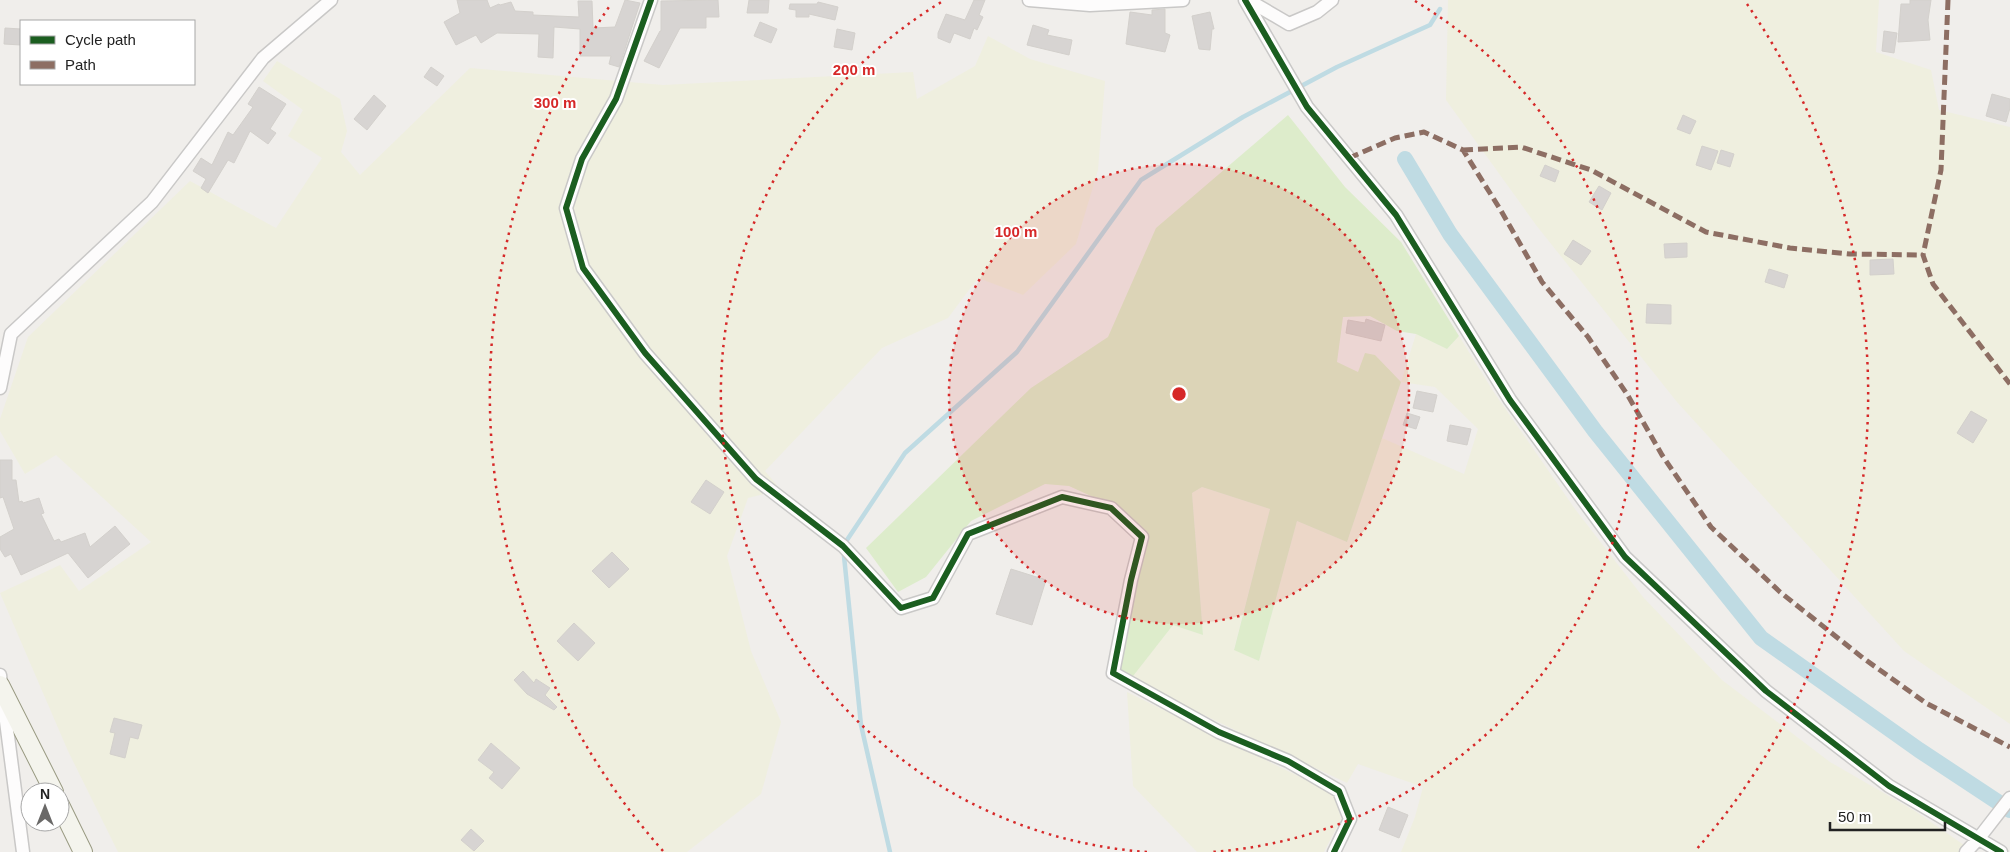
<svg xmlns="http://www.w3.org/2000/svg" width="2010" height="852" font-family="Helvetica,sans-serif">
<rect width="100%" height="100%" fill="#f0eeeb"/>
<path fill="#efefdf" d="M1448,0H1879L1876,52L1931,70L1939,110L2010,127V724L1904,651L1677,402L1536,225L1446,100Z
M988,36L1030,59L1105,81L1098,170L1076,244L1023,295L978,278L948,318L882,348L765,471L781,490L748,498L727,556L751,651L781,722L761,794L687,852H118L68,751L0,593L60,565L79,591L151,542L56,455L25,474L0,431V419L28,337L190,181L276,228L322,158L288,136L303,110L263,81L277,61L340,99L347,131L341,152L360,175L470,68L663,85L913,72L917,99L975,66Z
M1416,334L1447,349L1459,336L1493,391L1575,509L1643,597L1722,680L1830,762L1915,811L1974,852H1401L1415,817L1423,787L1358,764L1347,783L1130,680L1173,624L1203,635L1192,493L1202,487L1270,509L1234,649L1259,661L1297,521L1347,542L1382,438L1464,474L1478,429L1435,387L1401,382Z
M1127,692L1335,794L1341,819L1324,852H1197L1133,786Z"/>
<path fill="#ddeccb" d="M1288,115L1345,187L1401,242L1459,336L1447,349L1416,334L1397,331L1370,316L1343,317L1337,362L1358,372L1365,353L1375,355L1401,382L1347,542L1297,521L1259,661L1234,650L1270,509L1202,487L1192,493L1203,635L1173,625L1130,680L1117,669L1147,536L1115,507L1069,486L1045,484L971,521L926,577L898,592L866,548L1031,388L1108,337L1156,228Z"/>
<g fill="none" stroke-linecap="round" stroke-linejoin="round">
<path stroke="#bfdbe3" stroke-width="4.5" d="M890,852L861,725L843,546L905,453L1017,352L1141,180L1243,117L1337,67L1430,25L1440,9"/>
<path stroke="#bfdbe3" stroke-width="16" d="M1405,159L1450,234L1595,431L1761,638L1919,750L2010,810"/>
</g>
<path fill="#d7d4d2" stroke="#d3d0cc" d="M457,0H487L490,8L499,4L500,5L511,2L515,11L533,12V15L579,17L578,1H592L593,28L615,27L625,0L640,3L619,67L609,64L611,56H580V29L554,27L553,58L538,57L539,34L497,33L481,43L476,35L456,45L444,22L460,13Z
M718,0L719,17H706V28H680L659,68L644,61L660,31H661V1Z
M749,0H769L768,13H747Z
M974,0H985L979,15L983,17L977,30L974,28L970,39L954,33L950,43L938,38V33L946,14L965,20Z
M1910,0H1931L1928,20L1930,40L1898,42L1901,4H1910Z
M818,2L838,7L835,20L809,14V17H796V10L789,9L790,4H817Z
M1165,9V33L1170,35L1165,52L1126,44L1130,12L1152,15V10Z
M1210,12L1214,29H1212L1210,50L1199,49L1192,16Z
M760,22L777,29L771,43L754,36Z
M1033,25L1049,30L1047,35L1072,40L1069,55L1027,45Z
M5,28L21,29V45L4,44Z
M837,29L855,33L852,50L834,47Z
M1884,31L1897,33L1894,53L1882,51Z
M431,67L444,76L437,86L424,77Z
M259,87L286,104L270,129L276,133L268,144L250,131L234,163L228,160L208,193L201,188L206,179L193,171L201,158L212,165L228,132L233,135L253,107L248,104Z
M1992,94L2010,99V108L2006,122L1986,116Z
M374,95L386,106L367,130L354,119Z
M1683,115L1696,121L1690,134L1677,129Z
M1702,146L1718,151L1711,170L1696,165Z
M1721,150L1734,154L1730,167L1717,163Z
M1545,165L1559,171L1555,182L1540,176Z
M1599,186L1611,193L1602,210L1589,202Z
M1573,240L1591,251L1581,265L1564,254Z
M1687,243V257L1665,258L1664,244Z
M1893,259L1894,274L1870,275V260Z
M1769,269L1788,275L1784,288L1765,282Z
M1647,304L1671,305V324L1646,323Z
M1366,319L1385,325L1381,341L1346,333L1348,320L1365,323Z
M1417,391L1437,395L1433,412L1413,408Z
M1971,411L1987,420L1973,443L1957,433Z
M1407,413L1420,417L1416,429L1403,425Z
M1450,425L1471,429L1467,445L1447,441Z
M0,460H12V480H16L19,502L22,501L23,503L39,498L44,513L41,514L54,541L59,539L61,542L85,533L90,547L115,526L130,544L88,578L68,553L21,575L11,554L5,557L0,549V537L14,529L3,497L0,498Z
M706,480L724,492L710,514L691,502Z
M612,552L629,569L609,588L592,571Z
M1011,569L1046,580L1032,625L996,614Z
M574,623L595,643L578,661L557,641Z
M523,671L534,683L536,679L550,688L545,695L557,707L554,710L527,694L514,680Z
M114,718L142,725L138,739L130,737L125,758L110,754L115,733L110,732Z
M491,743L520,768L502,789L489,778L494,772L478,760Z
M1388,807L1408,815L1399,838L1379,830Z
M471,829L484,841L474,851L461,840Z"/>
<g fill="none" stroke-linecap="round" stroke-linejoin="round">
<defs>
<path id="street" d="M651,0L616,99L582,159L566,208L583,268L645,353L756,479L843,546L901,608L933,598L968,534L1062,497L1111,508L1142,537L1131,580L1113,673L1219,732L1288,761L1339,791L1350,819L1334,852
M1029,0L1090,5L1183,0
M1245,0L1307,107L1396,215L1510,400L1625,557L1766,691L1889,786L2001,852
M1248,0L1289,24L1317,12L1332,0
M0,388L11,334L152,202L263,58L331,0
M0,675L23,852
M1966,852L1979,838L2010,798"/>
<path id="secondary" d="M0,685L54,792
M60,805L83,852"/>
</defs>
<use href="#street" stroke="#c9c8c7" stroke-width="15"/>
<use href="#secondary" stroke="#999a82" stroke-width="20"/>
<use href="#street" stroke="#fdfcfc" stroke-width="12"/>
<use href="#secondary" stroke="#f4f4ed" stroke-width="18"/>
<path stroke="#8d6e63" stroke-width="5" stroke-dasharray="10 5" stroke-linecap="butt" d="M1948,0L1941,170L1923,255L1933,284L2010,384
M1463,150L1521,147L1591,170L1706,232L1790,248L1850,254L1923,255
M1349,158L1395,138L1424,132L1463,150L1500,209L1542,282L1588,337L1627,394L1662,455L1711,527L1780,592L1863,658L1926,703L2010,747"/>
<defs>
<path id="cycleway" d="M651,0L616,99L582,159L566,208L583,268L645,353L756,479L843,546L901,608L933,598L968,534L1062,497L1111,508L1142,537L1131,580L1113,673L1219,732L1288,761L1339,791L1350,819L1334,852
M1245,0L1307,107L1396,215L1510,400L1625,557L1766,691L1889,786L2001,852"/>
</defs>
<use href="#cycleway" stroke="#fff" stroke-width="9"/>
<use href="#cycleway" stroke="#1b5e20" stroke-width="6"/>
</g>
<circle cx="1179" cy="394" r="230" fill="#d62828" fill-opacity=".12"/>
<g fill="none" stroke="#d62828" stroke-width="2.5" stroke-dasharray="2.5 5">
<circle cx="1179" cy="394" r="230"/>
<path d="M1147 852A459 459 0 0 1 943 1M1415 1A459 459 0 0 1 1211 852"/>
<path d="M663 851A689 689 0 0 1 611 4M1747 4A689 689 0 0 1 1695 851"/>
</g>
<circle cx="1179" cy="394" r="8" fill="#d62828" stroke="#fff" stroke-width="2.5"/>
<g font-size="15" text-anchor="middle" font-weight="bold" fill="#d62828" stroke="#fff" stroke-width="4" stroke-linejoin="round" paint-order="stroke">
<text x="854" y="75">200 m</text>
<text x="555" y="108">300 m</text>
<text x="1016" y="237">100 m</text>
</g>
<rect x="20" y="20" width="175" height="65" fill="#ffffff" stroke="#a7a7a7"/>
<rect x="30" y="36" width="25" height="8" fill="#1b5e20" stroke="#a7a7a7"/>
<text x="65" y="45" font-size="15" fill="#222222">Cycle path</text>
<rect x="30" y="61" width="25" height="8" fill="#8d6e63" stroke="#a7a7a7"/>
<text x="65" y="70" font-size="15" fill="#222222">Path</text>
<g transform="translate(45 807)"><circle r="24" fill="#ffffff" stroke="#a7a7a7"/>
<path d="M0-4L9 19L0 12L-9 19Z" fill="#6a6968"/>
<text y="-8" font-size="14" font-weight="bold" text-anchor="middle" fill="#222222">N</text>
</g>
<path d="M1830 822v8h115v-8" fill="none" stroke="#222222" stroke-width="2.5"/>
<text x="1838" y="822" font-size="15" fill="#222222" stroke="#ffffff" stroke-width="4" paint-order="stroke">50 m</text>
</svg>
